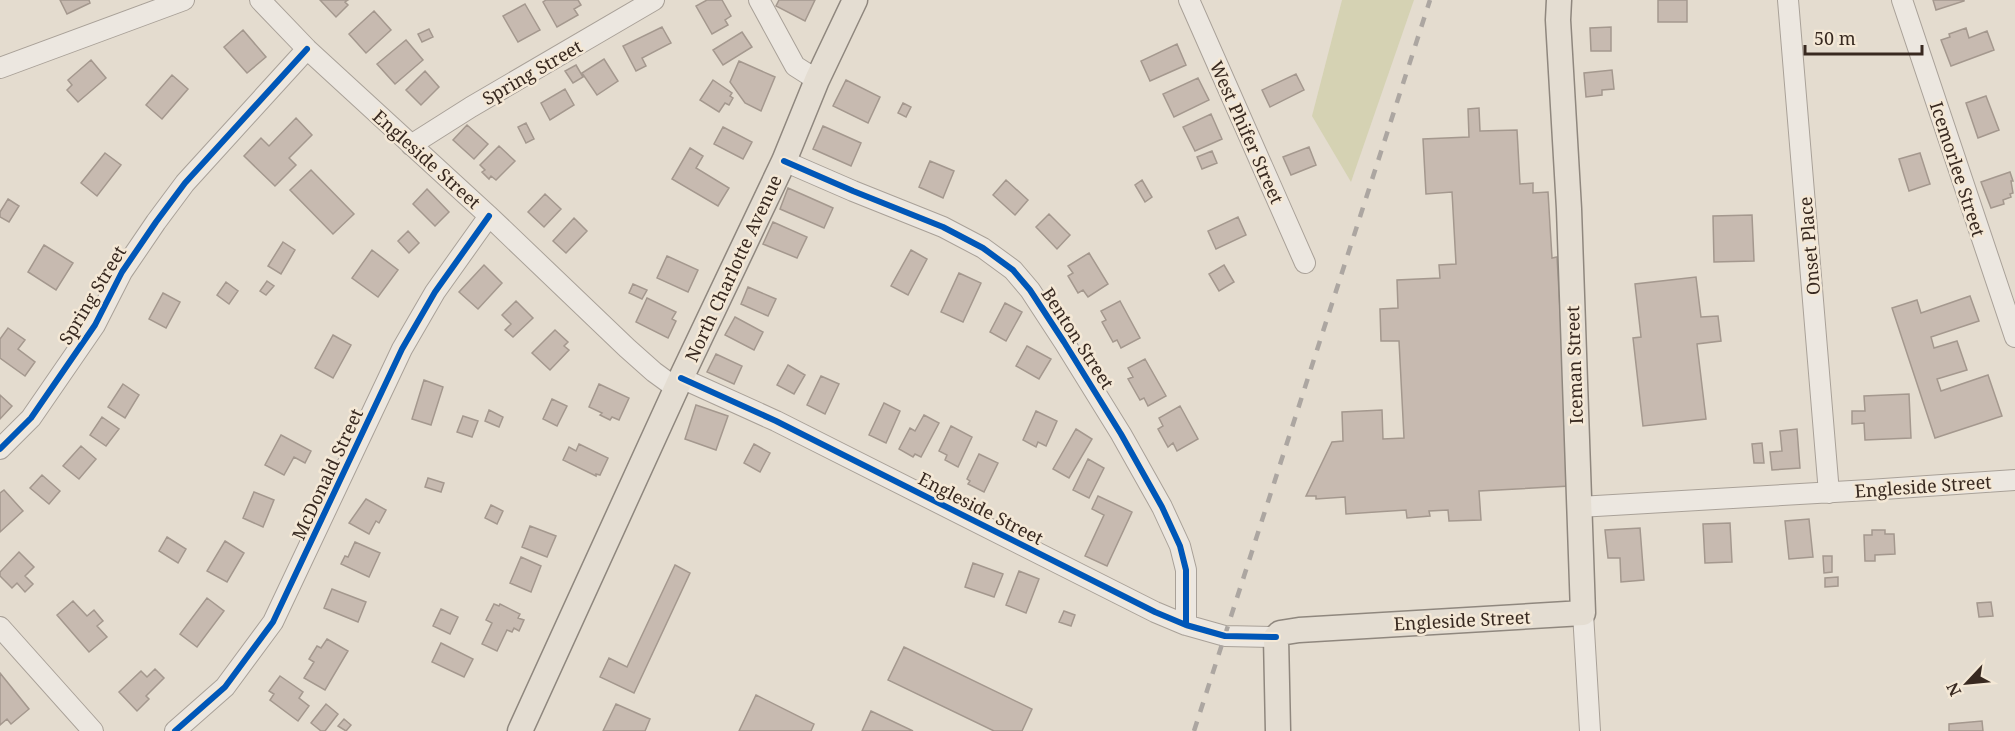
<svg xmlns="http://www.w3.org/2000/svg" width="2015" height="731" font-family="'Noto Serif',serif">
<rect width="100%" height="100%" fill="#e4dccf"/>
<path fill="#d5d2b3" d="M1342,0H1414L1351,182L1312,116Z"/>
<path fill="#c7bab0" stroke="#a4988e" stroke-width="1.5" d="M60,0H89L90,3L67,14Z
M320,0H348L345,2L348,5L336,17Z
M546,0H578L581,5L574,9L578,15L557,27L543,2Z
M707,0H722L731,16L725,20L728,25L712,34L696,6Z
M779,0H815L805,21L776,6Z
M1658,0H1687V22H1658Z
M1933,0H1964V1L1936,10Z
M525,4L540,30L518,42L503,16Z
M374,11L391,30L366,53L349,34Z
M662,27L671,43L642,58L646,66L636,71L623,46Z
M1611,27V51H1591L1590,28Z
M1966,28L1969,38L1987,31L1994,50L1951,66L1941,40L1950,37L1949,34Z
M429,29L433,37L422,42L418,34Z
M243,30L266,57L247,73L224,47Z
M742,32L752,47L723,65L713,50Z
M406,40L423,60L395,84L377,64Z
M1177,44L1186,65L1150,81L1141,61Z
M604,59L618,81L597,95L582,73Z
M91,60L106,78L78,102L67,90L72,85L68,80Z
M739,61L775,77L761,111L745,103L730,82Z
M576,65L583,77L573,83L565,71Z
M1612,70L1614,89L1602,90V95L1586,97L1584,73Z
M425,71L439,87L421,105L406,90Z
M1296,74L1304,90L1270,107L1262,90Z
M172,75L188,89L162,119L146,105Z
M1198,78L1209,100L1174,117L1163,94Z
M713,80L732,93L730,96L733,98L729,105L725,103L719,112L700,100Z
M846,80L880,97L868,123L833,106Z
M565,89L574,105L550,120L541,103Z
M1986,96L1999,130L1978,138L1966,103Z
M903,103L911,107L906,117L898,113Z
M1479,108L1480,131L1517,130L1520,184L1533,183V193L1548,192L1552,258L1557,257L1570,486L1479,491L1481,520L1449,521L1448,510L1429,511L1430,516L1407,518L1406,510L1346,514L1345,497L1316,499V496H1306L1332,442L1343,441L1342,412L1382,410L1383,439L1404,438L1399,341H1381L1380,309L1398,308L1397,280L1440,278L1439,265L1456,264L1452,192L1426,194L1423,139L1469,137L1468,109Z
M1211,114L1222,139L1195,151L1183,127Z
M296,118L312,135L289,158L296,165L275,186L244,156L261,138L269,146Z
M526,123L534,139L526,143L518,127Z
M467,125L488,144L474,159L453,140Z
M823,126L861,143L851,166L813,149Z
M723,127L752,142L743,159L714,144Z
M499,146L515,161L496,180L491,176L489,179L482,172L485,170L480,165Z
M1309,147L1316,165L1291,175L1283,157Z
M690,148L703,156L696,168L729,188L718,206L672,179Z
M1212,151L1217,163L1202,169L1197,157Z
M105,153L121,165L97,196L81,183Z
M1920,153L1930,184L1909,191L1899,159Z
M930,161L954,171L943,198L919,187Z
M311,170L354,214L333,234L290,190Z
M2010,172L2013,181H2011L2013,193L2010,194L2011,197L2003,200L2004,204L1991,208L1981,182Z
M1006,180L1028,200L1015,215L993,195Z
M1142,180L1152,197L1145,202L1135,185Z
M788,188L833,208L824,228L780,209Z
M427,189L449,212L435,226L413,204Z
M545,194L561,209L544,227L528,212Z
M8,199L19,206L9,222L0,217V212Z
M1049,214L1070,235L1057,249L1036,227Z
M1752,215L1754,261L1714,262L1713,216Z
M1238,217L1246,235L1216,249L1208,231Z
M574,218L587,231L566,253L553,241Z
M773,222L807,237L797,258L763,244Z
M408,231L419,243L409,253L398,241Z
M283,242L295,250L281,274L268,266Z
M44,245L73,263L56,290L28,272Z
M372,250L398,270L378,297L352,278Z
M911,250L927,259L908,295L891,286Z
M1089,253L1108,284L1088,297L1083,290L1078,293L1068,276L1073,273L1068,266Z
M667,256L698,270L688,292L657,278Z
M484,265L502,283L478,309L459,292Z
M1224,265L1234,282L1219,291L1209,274Z
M959,273L981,283L963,322L941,312Z
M1696,277L1701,317L1718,316L1721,341L1697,344L1706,419L1643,426L1633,338L1641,337L1635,284Z
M267,281L274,286L266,295L260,291Z
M226,282L238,291L229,304L217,295Z
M633,284L647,290L642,299L629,293Z
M748,287L776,299L768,316L741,304Z
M163,293L180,302L166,328L149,319Z
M1970,296L1979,321L1931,337L1934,348L1957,341L1967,370L1937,379L1941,391L1988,375L2002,416L1935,438L1892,308L1917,300L1921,313Z
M647,298L676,312L672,319L676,321L668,338L636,322Z
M516,301L533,318L513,337L505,330L511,324L502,315Z
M1120,301L1140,338L1121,348L1117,340L1113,342L1102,322L1106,320L1101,311Z
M1005,303L1022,312L1006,341L990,332Z
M735,317L763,332L754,350L725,335Z
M8,328L25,340L18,349L35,362L25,376L0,358V339Z
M555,330L568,342L564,346L569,350L550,370L532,353Z
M333,335L351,345L333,378L315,368Z
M1027,346L1051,359L1039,379L1016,366Z
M716,354L742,366L734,384L707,372Z
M1145,359L1166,396L1148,406L1144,398L1140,400L1128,379L1133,377L1128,368Z
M788,365L805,375L794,394L777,385Z
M821,376L839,384L825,414L807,405Z
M424,380L443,387L431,425L412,419Z
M123,384L139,395L125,418L108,407Z
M599,384L629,398L619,420L612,417L610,420L600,415L602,413L589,407Z
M1909,394L1911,438L1865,440L1864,423L1852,424V411H1865L1864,396Z
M0,395L12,406L0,419Z
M552,399L567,406L557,426L543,419Z
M884,403L900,411L886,443L869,435Z
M696,405L728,416L716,450L685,439Z
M1180,406L1198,439L1177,451L1173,443L1168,447L1158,429L1163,426L1159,418Z
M489,410L503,417L499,427L485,421Z
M1036,411L1057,421L1046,446L1038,442L1036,447L1023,440Z
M924,415L939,423L921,457L915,454L913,457L899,449L910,428L915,431Z
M463,416L478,421L472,437L457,432Z
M102,417L119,429L106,446L90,435Z
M951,426L972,437L958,467L945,460L947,455L939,451Z
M1076,429L1092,439L1069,478L1053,469Z
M1797,429L1800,468L1772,470L1770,452L1782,451L1780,431Z
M281,435L311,451L305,463L294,457L284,475L265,465Z
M1762,443L1764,463H1754L1752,444Z
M579,444L608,458L600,475L596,474V476L563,460L569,447L576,451Z
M754,444L770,453L760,472L744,463Z
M81,446L96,459L79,479L63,466Z
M979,454L998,463L984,492L968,484L970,481L967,479Z
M1088,459L1104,468L1089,498L1073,490Z
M42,475L60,491L49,504L30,488Z
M428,478L444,483L441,492L425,487Z
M4,490L23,511L0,532V493Z
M254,492L274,500L263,527L243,518Z
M1098,496L1132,512L1107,566L1085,556L1104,515L1092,509Z
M366,499L386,510L379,523L376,521L369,534L349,523Z
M491,505L503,511L497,524L485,518Z
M1809,519L1813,557L1789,559L1785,521Z
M1730,523L1732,562L1705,563L1703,524Z
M530,526L556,536L547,557L522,547Z
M1640,528L1644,580L1621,582L1620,558H1608L1605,530Z
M1872,530H1885V534H1894L1895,554L1875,555V561H1865L1864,535H1872Z
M167,537L186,549L178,563L159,551Z
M225,541L244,553L227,582L207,571Z
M355,542L380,553L369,577L341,564L345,556L348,557Z
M19,552L34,567L25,576L33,584L25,592L17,583L12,588L0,576V572Z
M1823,556H1832V572L1824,573Z
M521,557L541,566L531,592L510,583Z
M973,563L1003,574L994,597L965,587Z
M675,565L690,573L634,693L600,677L609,658L627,667Z
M1019,571L1039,579L1026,613L1006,605Z
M1838,577V586L1825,587V578Z
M332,589L366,602L358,622L324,608Z
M207,598L224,611L197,647L180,634Z
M73,601L87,616L94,610L103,621L97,626L107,637L89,652L57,615Z
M1991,602L1993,616L1979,617L1977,603Z
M494,604L499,606L500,604L520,614L518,618L524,620L519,631L514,628L512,632L507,630L497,651L482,644L492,623L486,620Z
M441,609L458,617L450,634L433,626Z
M1064,611L1075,615L1071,626L1059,622Z
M327,639L348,651L325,690L304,678L314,662L309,659L317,646L321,648Z
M441,643L473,659L464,677L432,662Z
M904,647L1032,709L1022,731H994L888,680Z
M155,669L164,678L146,696L149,699L137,711L119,692L141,671L147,677Z
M0,673L29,709L11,724L7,719L0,725Z
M280,676L303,692L299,698L309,706L298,721L270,700L274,694L269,691Z
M756,695L814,724L811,731H739Z
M326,704L338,714L325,731H321L311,723Z
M616,704L650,719L645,731H603Z
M871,711L913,731H862Z
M344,719L351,725L346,731L338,726Z
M1982,721L1983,731H1949V724Z"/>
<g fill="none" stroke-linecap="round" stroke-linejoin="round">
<defs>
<path id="minor" d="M260,0L307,49L489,216L627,348L654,372L676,388
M759,0L795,66L817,80
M1189,0L1305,263
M1788,0L1829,493
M1902,0L2015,337
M0,68L184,0
M411,145L471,107L654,0
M784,161L853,191L943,227L983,248L1013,270L1030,290L1064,342L1121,434L1162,507L1180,546L1186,570V625
M681,378L776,421L1155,612L1186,625L1225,636L1276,637
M0,449L31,418L95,325L122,272L156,222L185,183L307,49
M1579,507L1869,490L2015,480
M1583,613L1590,731
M0,627L93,731
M175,731L225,687L273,622L402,349L435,292L489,216"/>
<path id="major" d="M520,731L681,378L784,161L817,80L855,0
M1278,731L1276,637L1280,633L1299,630L1583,613L1569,209L1558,20L1559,0"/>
</defs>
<use href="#minor" stroke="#a9a198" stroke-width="22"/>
<use href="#major" stroke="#8f877e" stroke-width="27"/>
<use href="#minor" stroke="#ece7e0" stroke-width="20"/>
<use href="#major" stroke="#e4ddd2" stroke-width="24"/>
<path stroke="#aca6a1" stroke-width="4.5" stroke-dasharray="10 10" stroke-linecap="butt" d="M1194,731L1430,0"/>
<defs>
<path id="cycleway" d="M784,161L853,191L943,227L983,248L1013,270L1030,290L1064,342L1121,434L1162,507L1180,546L1186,570V625
M681,378L776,421L1155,612L1186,625L1225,636L1276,637
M0,449L31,418L95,325L122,272L156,222L185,183L307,49
M175,731L225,687L273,622L402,349L435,292L489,216"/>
</defs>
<use href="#cycleway" stroke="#f4e8d6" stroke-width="10"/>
<use href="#cycleway" stroke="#0057b8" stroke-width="6"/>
</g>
<g text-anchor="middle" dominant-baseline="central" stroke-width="5" stroke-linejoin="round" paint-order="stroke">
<g font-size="18" fill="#382920" stroke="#f4e8d6">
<text transform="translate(532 72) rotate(-30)">Spring Street</text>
<text transform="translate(1247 132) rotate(66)">West Phifer Street</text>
<text transform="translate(427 159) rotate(42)">Engleside Street</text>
<text transform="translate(1958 169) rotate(72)">Icemorlee Street</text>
<text transform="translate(1809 246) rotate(-95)">Onset Place</text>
<text transform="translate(733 268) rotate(-65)">North Charlotte Avenue</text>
<text transform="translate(92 295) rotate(-59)">Spring Street</text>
<text transform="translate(1078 338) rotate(57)">Benton Street</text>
<text transform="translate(1574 365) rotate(-92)">Iceman Street</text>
<text transform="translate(327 474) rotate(-65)">McDonald Street</text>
<text transform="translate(1923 486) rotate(-4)">Engleside Street</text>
<text transform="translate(981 508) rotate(27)">Engleside Street</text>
<text transform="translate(1462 620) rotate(-3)">Engleside Street</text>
</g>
</g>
<g transform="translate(1967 683) rotate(244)" stroke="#f4e8d6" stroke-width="4.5" paint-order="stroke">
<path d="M0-4.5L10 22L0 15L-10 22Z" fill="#382920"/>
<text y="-9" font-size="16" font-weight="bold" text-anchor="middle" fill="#382920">N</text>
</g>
<path d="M1805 45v9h117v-9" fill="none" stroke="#382920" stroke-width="3"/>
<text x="1814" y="45" font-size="18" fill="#382920" stroke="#f4e8d6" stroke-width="4.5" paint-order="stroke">50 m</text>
</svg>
